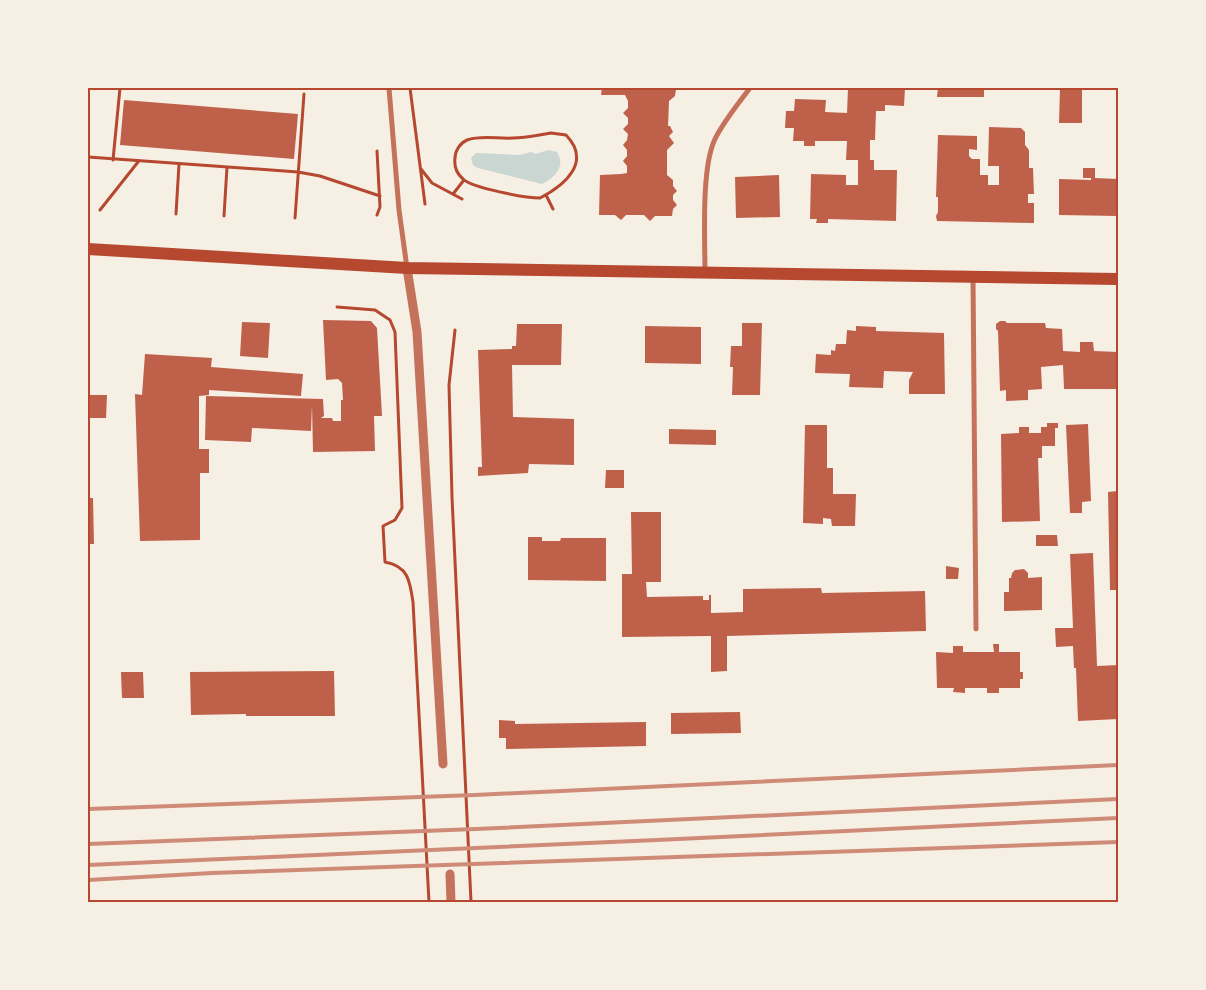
<svg xmlns="http://www.w3.org/2000/svg" width="1206" height="990" font-family="'Archivo Narrow',sans-serif">
<rect width="100%" height="100%" fill="#f6efe4"/>
<path fill="#c9d6d2" d="M548,150L557,152C566,167 555,177 542,184L478,168L473,165L471,158L476,153L520,155L531,152L536,154Z"/>
<path fill="#bf614a" d="M602,88H677L676,89L675,96L669,101L668,126H670L673,132L669,136L674,143L667,150V175L673,180V186L677,191L673,195V200L677,205L673,209L672,216H655L650,221L644,215H626L621,220L615,215H599L600,175L621,174L627,173V166L623,161L627,156V150L623,145L627,140L628,134L623,129L628,124V118L623,113L628,108V101L625,95H601Z
M848,88H905L904,106L885,105V111H876L875,140H870V160H874V170H897L896,221L828,219V223H816L817,219H810L811,174L846,175V185H858V160H846L847,141H815V146H804V141H793L794,128H785L786,111H794L795,99L826,100L825,112L847,113Z
M938,88H984V97H937Z
M990,88H1022V90H990Z
M1060,88H1082V123H1059Z
M124,100L298,114L294,159L120,145Z
M989,127L1021,128L1025,132V145L1029,150V168H1033L1034,194H1028V203H1034V223L937,221L936,216L938,212V197H936L938,135L977,136V150L969,149V156L972,159H980V175H988V185H999V166H988Z
M1083,168H1095V178L1118,179V216L1059,215V179L1091,180V178H1083Z
M779,175L780,217L736,218L735,177Z
M88,306H90L89,327H88Z
M323,320L371,321L377,328L382,416H374L375,451L313,452L312,405L311,431L252,428L251,442L205,440L206,396L323,399L324,416L321,418H332L333,421H341V400H343L342,383L338,379L326,380Z
M1000,321H1005L1007,323H1045L1046,328L1062,329L1063,351L1080,352V342H1093L1094,351L1118,352V389H1064L1063,365L1041,367L1042,389L1028,390V400L1006,401V390L1000,391L998,331L996,329V324Z
M242,322L270,323L268,358L240,356Z
M742,323H762L760,395H732L733,367H730L731,346H742Z
M517,324H562L561,365H512L513,417L574,419V465L529,464L528,473L478,476V467H482L478,350L512,349V346H516Z
M645,326L701,327V364L645,363Z
M856,326L876,327V331L944,333L945,394H909V380L913,372L884,371L883,388L849,387L850,374L815,373L816,354L831,355V350L835,351L836,344H846L847,330L856,331Z
M145,354L212,358L211,367L303,374L301,396L209,390V395L199,396V449H209V473H200V540L140,541L135,394L142,395Z
M88,395H107L106,418H88Z
M1047,423H1058V428H1055V446H1042V458H1038L1040,521L1002,522L1001,434L1019,433V427H1029V433H1041V427H1047Z
M1088,424L1091,501L1082,502V513H1070L1066,425Z
M805,425H827V468H833V494H856L855,526H832L831,519L823,518V524L803,523Z
M669,429L716,430V445L669,444Z
M606,470H624V488H605Z
M1118,491V630H1117L1116,590H1110L1108,492Z
M88,498H93L94,544H88Z
M631,512H661V582H646L647,597L703,596V600H709V595H711V613L743,612V589L821,588L822,593L925,591L926,631L727,636V671L711,672V636L622,637V574H632Z
M1036,535H1057L1058,546H1036Z
M528,537H542V541H560L561,538H606V581L528,580Z
M1093,553L1097,666L1118,665V719L1078,721L1076,668H1074L1073,646L1056,647L1055,628H1073L1070,554Z
M946,566L959,568L958,579H946Z
M1024,569L1028,573V578L1042,577V610L1004,611V592H1009V578H1011L1012,573L1015,570Z
M993,644H999V652H1020V672H1023V679H1020V688H999V693H987V688H965V693L953,692L954,688H937L936,652L953,653V646H963V652H994Z
M334,671L335,716H246V714L191,715L190,672Z
M121,672H143L144,698H122Z
M740,712L741,733L671,734V713Z
M499,720L515,721V724L646,722V746L506,749V738H499Z"/>
<g fill="none" stroke-linecap="round" stroke-linejoin="round">
<path stroke="#b5482f" stroke-width="3" d="M410,88L425,204
M551,133L566,135C592,162 565,185 540,198C526,198 472,188 463,179C457,174 454,166 455,158C455,151 460,143 467,140C481,135 498,139 513,138C525,138 538,135 551,133Z
M88,157L298,172L320,176L380,196
M113,160L120,88
M421,169L432,183L462,199
M453,194L464,180
M546,195L553,209
M100,210L138,162
M176,214L179,164
M377,215L380,207L377,151
M224,216L227,167
M295,218L304,94
M337,307L375,310L390,320L395,332L402,508L395,520L383,526L385,562C408,566 410,581 413,602L429,902
M455,330L449,385L452,497L471,902"/>
<path stroke="#c5725c" stroke-width="5" d="M389,88L399,210L407,268
M705,273C705,239 701,168 715,139C724,121 738,104 750,88
M973,277L976,629"/>
<path stroke="#c5725c" stroke-width="9" d="M407,268L417,332L443,764
M450,874L451,902"/>
<path stroke="#b5482f" stroke-width="12" d="M88,249L407,268L1118,279"/>
<path stroke="#cf8b77" stroke-width="4" d="M88,809L475,795L1118,765
M88,844L476,829L1118,799
M88,865L657,840L1118,818
M88,880L212,873L1118,842"/>
</g>
<rect width="1206" height="990" fill="none" stroke="#f6efe4" stroke-width="178"/>
<rect x="89" y="89" width="1028" height="812" fill="none" stroke="#b5482f" stroke-width="2"/>
</svg>
